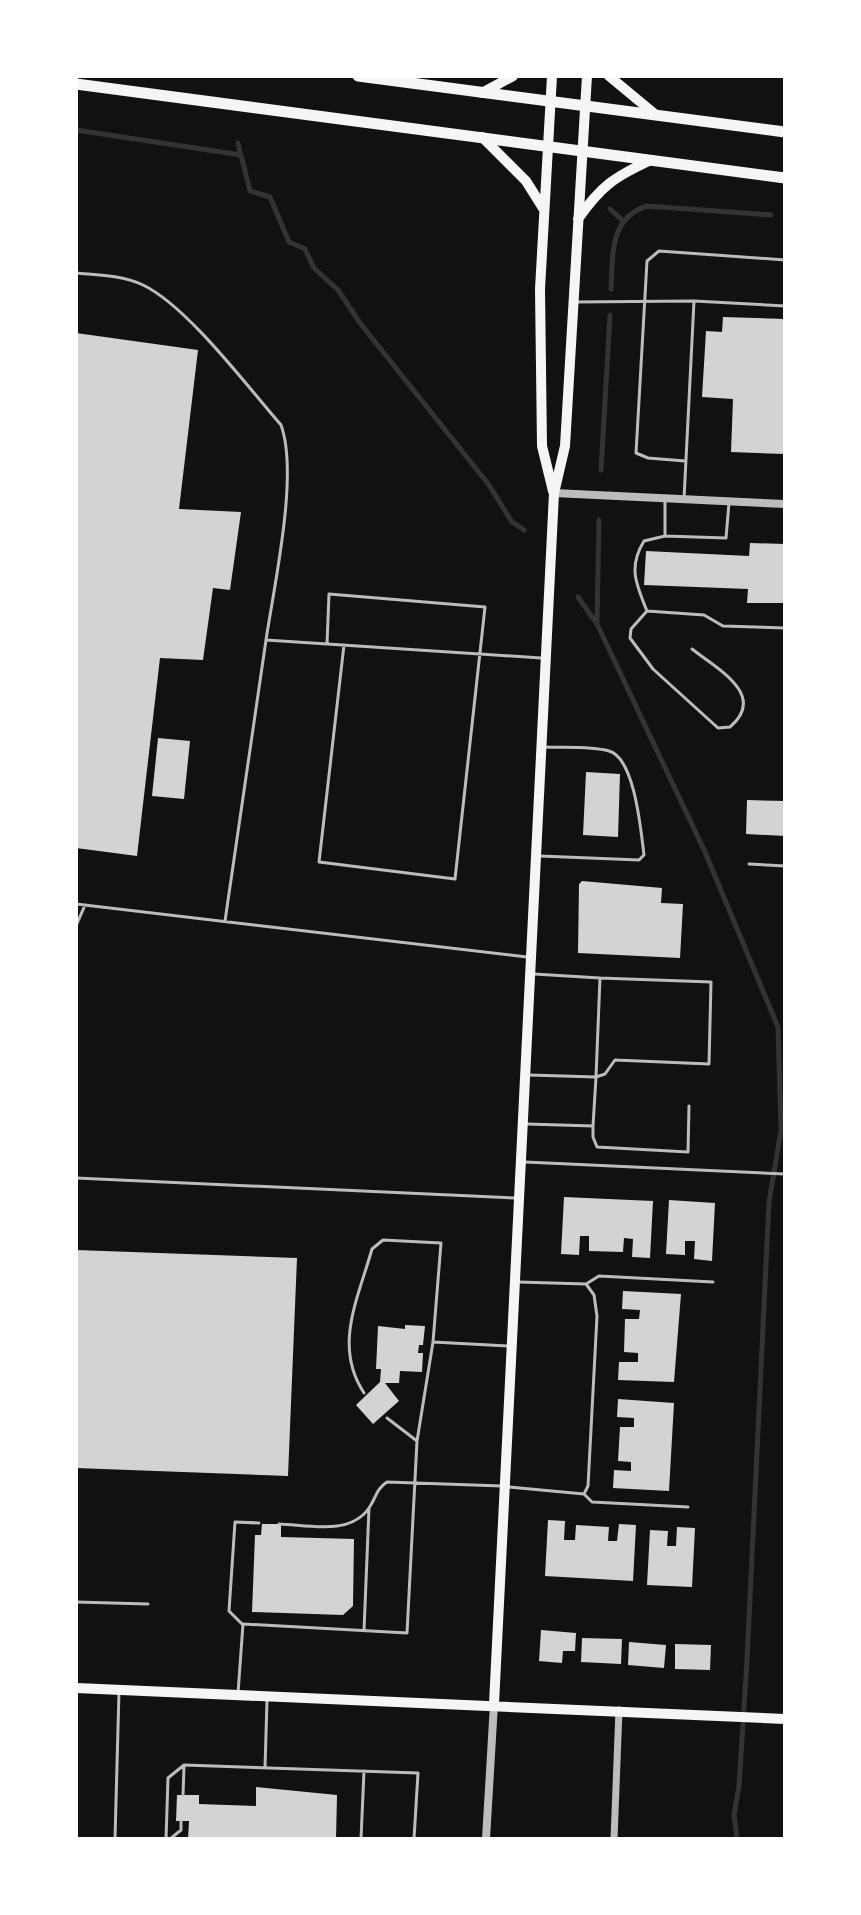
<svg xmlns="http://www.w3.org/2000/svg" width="861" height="1915" font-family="'Source Sans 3',sans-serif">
<rect width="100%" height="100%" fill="#111"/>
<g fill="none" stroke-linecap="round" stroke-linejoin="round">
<path stroke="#333" stroke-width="5" d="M76,130L241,155L250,191L270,197L289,242L305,249L314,268L338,290L360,323L489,485L512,522L524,530
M238,143L241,157
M610,209L623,221
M611,289C613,255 609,218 647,206L771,215
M601,470L610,315
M578,597L597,624L705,852L778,1027L781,1130L769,1202L747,1660L739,1786L734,1815L737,1839
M597,623L599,520"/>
</g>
<path fill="#d3d3d3" d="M723,317L785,319V454L731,452L733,399L702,397L706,331L722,332Z
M76,333L198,350L179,509L241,512L230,590L213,588L203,660L160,658L137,856L76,848Z
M750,543L785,544V603H747L748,589L644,585L646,551L749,556Z
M158,738L190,741L184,799L152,796Z
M586,772L620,774L618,837L583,835Z
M747,800L785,801V836L746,834Z
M582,881L662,888L661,903L683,904L680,958L578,953L579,884Z
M564,1197L653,1201L650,1258L632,1257L633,1239L624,1238L623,1252L589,1251V1236H580L579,1255L561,1254Z
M669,1200L715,1203L712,1261L694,1259L695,1241H685V1255L666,1254Z
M76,1250L297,1258L288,1476L76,1468Z
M623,1291L681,1294L674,1382L618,1380L619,1362H638V1353L624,1352L625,1319H639L640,1310L622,1309Z
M405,1325L425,1326L423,1345H419L418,1353H423L422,1372L400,1371L399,1383H385L399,1401L373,1424L356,1405L380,1382L381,1369H376L378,1326L405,1329Z
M618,1399L674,1403L669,1491L613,1488L614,1470L631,1471V1462L618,1461L620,1427H634V1418L617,1417Z
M548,1520L565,1521L564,1540H575L576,1525L609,1527L608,1541H617L619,1524L636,1525L633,1581L545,1576Z
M262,1524H281V1537L354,1539L353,1606L343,1615L252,1612L255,1535H261Z
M677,1527L695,1528L692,1587L647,1585L650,1530L668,1531L667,1546H676Z
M541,1630L576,1633L575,1651H563L562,1663L539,1661Z
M582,1638L622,1639L621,1664L581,1662Z
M629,1642L666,1645L664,1668L628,1665Z
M675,1644L711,1645L710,1670L675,1669Z
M256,1787L337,1795L336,1839H188L189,1821H176L177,1795H199V1804L256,1806Z"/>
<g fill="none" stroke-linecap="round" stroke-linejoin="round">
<path stroke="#bcbcbc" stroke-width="3" d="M76,273C97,275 123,275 143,285C187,306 247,386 281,425C299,474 274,586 266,640
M576,302L693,301
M685,461L648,458L636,453L647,261L659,251L785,260
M665,499V536L644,541C628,567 636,584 647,611L704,615L723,626L785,628
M684,499L694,301L785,306
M665,536L726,538L729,503
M647,611L631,629L630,638L653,669L718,728L730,727C768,695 716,668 692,649
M327,644L329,594L485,607L455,879L319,862L344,645
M540,856L639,860L644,855C641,832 635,758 609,751C590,746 565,748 546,747
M749,864L785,866
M76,904L527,957
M225,921L266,640L541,658
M76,926L85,905
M529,1075L596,1077L600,978L534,974
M527,1124L593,1126L596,1077L605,1074L615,1060L709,1064L711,982L600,978
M593,1126V1137L597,1147L688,1152L689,1106
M525,1162L785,1174
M76,1178L516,1198
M586,1284L599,1276L713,1282
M433,1342L508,1346
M387,1418L417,1441
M509,1487L584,1494L588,1486L597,1316L594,1295L586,1284L518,1282
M584,1494L592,1502L688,1507
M279,1524C308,1525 350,1536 369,1508C376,1498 376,1489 387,1482L502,1486
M76,1602L148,1604
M242,1624L229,1611L235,1522L259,1523
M364,1631L369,1508
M238,1693L243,1624L407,1633L417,1441L433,1342L441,1243L383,1240L372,1249C358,1299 333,1346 364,1393
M265,1768L267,1700
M183,1795L184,1767
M115,1839L119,1691
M166,1839L168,1778L184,1765L418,1773L414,1839
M170,1839L181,1830V1821
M361,1839L364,1771"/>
<path stroke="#bcbcbc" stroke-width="7" d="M614,1839L619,1710"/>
<path stroke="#bcbcbc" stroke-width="8" d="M554,493L785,504
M486,1839L494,1704"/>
<path stroke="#f5f5f5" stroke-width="10" d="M552,76L540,289L542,446L553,491
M609,76L656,115
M482,93L513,76
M482,137L526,181L543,208
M578,219C601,186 614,177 651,160
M76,1688L785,1719
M494,1704L554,493L565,446L587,76"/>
<path stroke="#f5f5f5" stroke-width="11" d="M358,76L785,132
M76,84L785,178"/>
</g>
<rect width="861" height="1915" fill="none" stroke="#ffffff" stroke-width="156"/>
</svg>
